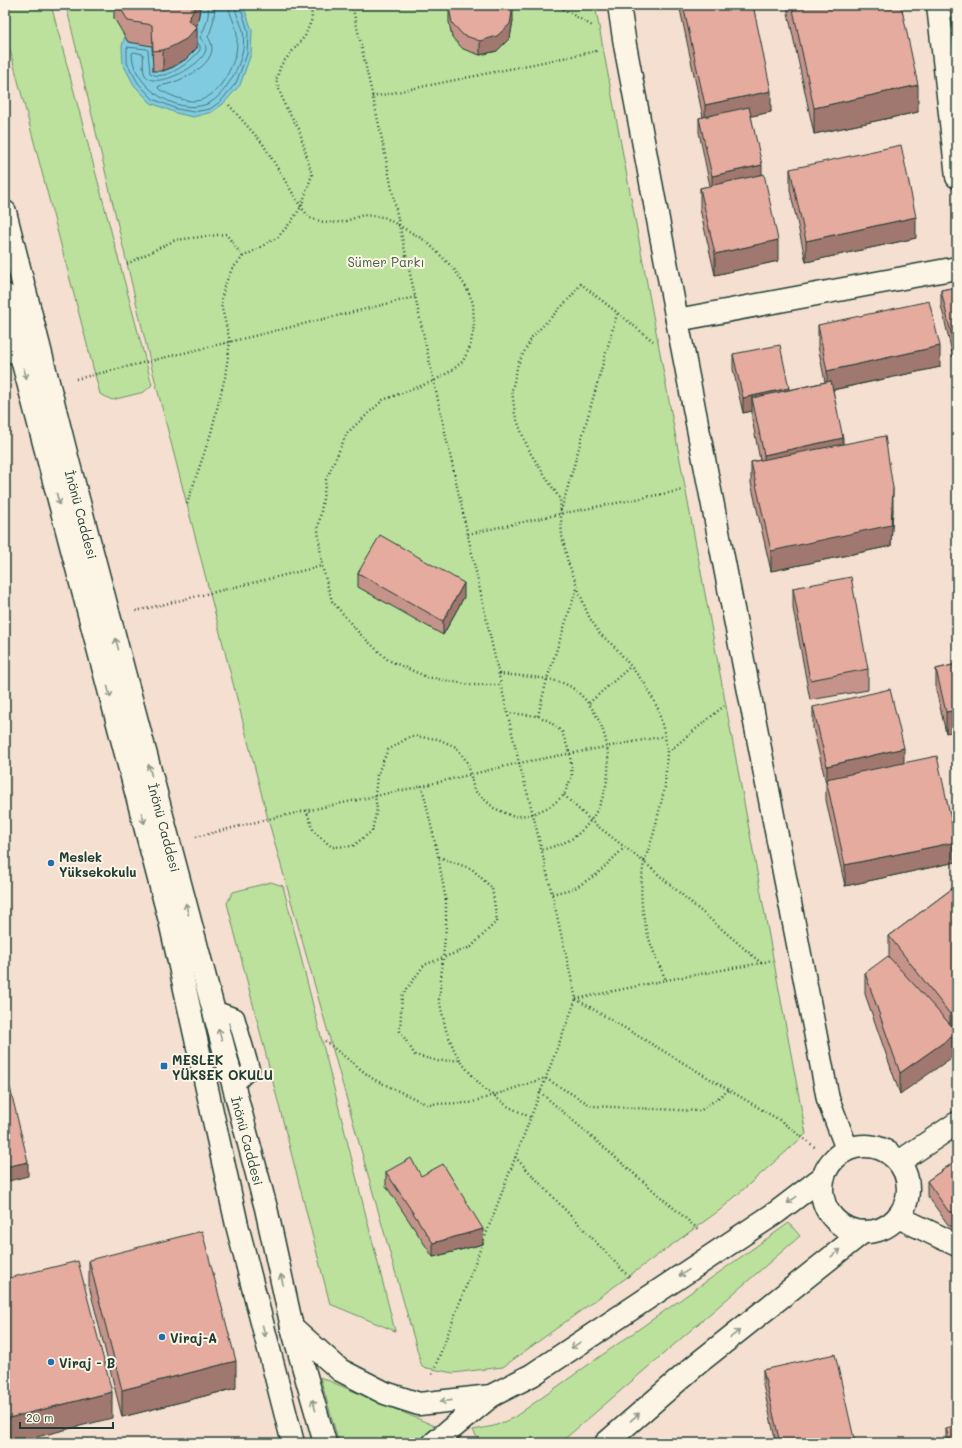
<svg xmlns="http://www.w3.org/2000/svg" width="962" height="1448" font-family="Mali,sans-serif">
<rect width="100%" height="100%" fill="#f5dfd0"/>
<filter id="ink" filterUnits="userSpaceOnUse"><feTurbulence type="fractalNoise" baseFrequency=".025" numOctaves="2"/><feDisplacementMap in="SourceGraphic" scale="8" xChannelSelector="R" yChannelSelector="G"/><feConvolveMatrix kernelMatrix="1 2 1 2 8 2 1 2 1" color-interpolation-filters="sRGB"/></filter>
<g filter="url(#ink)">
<path fill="#bbe19d" stroke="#6d8f68" d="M5,5H51L152,385L144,392L112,400L100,394L5,31Z
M66,5H595L806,1134L720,1210L503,1367L453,1373L422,1367L268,819L150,361Z
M271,882L283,886L395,1331L330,1304L227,903L233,892Z
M789,1223L800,1236L560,1443H480L473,1430L494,1426L513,1418Z
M320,1377L435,1426L417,1443H339Z"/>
<path fill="#81cbe1" stroke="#5a929c" d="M198,5H243L252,30L251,54L240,85L223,104L212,112L193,117L176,113L151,103L134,85L123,64L122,46L125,36L152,46L163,71L173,67L186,59L188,41Z"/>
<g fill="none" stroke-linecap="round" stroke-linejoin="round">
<path stroke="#467679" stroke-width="1" d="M208,5C210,16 205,28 200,38C203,41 206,44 206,49C205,64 155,92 145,75C142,70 144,60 143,54L134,52L132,53C132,86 177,116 207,104C223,98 239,69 242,53C244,47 244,37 243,31C241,22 235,14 235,5
M214,5C216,15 212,28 208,37C210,40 212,44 212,49C211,68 176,84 159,86L158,88L160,90C170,95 180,100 191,101C215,103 231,72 236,53C237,47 237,40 237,34C236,24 229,15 229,5
M198,43L200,46V50C192,61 164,83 150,73L148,51L147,49L127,47V63L138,83L153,99L177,109L193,112L210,109L221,101L236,83L247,54L248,31L240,5"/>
<defs>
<path id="lane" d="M214,1009L236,1017L251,1069L234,1086"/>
<path id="street" d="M938,5L957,177
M677,320L957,268
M5,352L19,349"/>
<g id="secondary">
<path d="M619,5L625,45L677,320L828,1099L847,1149"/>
<path id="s1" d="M5,212L68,461L266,1208L292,1327L325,1443"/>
<path d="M5,295L170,921L237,1225L293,1443"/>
<circle cx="865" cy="1189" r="43"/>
<path d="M899,1162L957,1123"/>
<path d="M898,1217L957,1245"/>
<path d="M292,1327L340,1370L385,1393L419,1404L491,1396L532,1375L777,1212L823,1177"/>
<path d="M434,1443L491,1396"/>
<path d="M606,1443L697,1364L863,1232"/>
</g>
</defs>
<use href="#lane" stroke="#1f3d34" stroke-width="19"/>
<use href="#street" stroke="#1f3d34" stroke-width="25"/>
<use href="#secondary" stroke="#1f3d34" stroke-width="25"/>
<path stroke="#1f3d34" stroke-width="2.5" stroke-dasharray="1 3" stroke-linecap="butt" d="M352,5L379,125L399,224L501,685L519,763L533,814L552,894L576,999L432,1375
M556,5L594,27
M372,97L597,51
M229,105L263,144L301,207L310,218L327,223L343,222L363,215L384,217L426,241L454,269L466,287L473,303L474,326L470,347L463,361L451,371L434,381L383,400L347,433L326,480L318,530L322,566L332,601L359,633L388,660L427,677L470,685H501
M127,264L175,240L226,234L243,257
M76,379L415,297
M187,504L211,433L225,377L230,342L221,304L224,287L232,269L243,257L278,237L291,222L301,207L312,175L299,129L285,106L276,80L281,65L305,36L312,19L311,5
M561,511L617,314
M468,534L560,514L683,490
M136,611L322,566
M499,674C518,676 556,677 571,687C618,720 621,797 578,834C568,843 554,846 542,850
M589,703L631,666
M538,716L547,679L577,588
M668,752L724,706
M564,795L591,821L644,862C636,907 647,940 666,980
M306,810L314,832L332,847L353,846L372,831L377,809L375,796L377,775L388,750L411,736L438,739L456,747L468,763L474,790L494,808L514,817L533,814L551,806L564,795L572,776L570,754L562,732L549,721L538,716L508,713
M196,837L268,819L422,786
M439,857L472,869L492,888L497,921L471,947L424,965L402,996L400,1031L415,1055L438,1061L460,1060
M552,894L575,888L597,874L624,848
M761,963L772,960
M576,999L666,980L761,963L644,862L653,836L665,787L667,753L665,736L658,709L645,684L616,648L600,634L588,615L568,562L562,536L560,499L531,454L524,439L515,415L512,390L518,364L532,337L570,298L581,284L653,341
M576,999L781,1121L816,1148
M325,1041L373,1079L426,1104L470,1103L545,1078L592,1106L700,1111L729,1090
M540,1092L699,1230
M530,1117L509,1107L484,1089L465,1067L455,1052L446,1030L439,999L446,927V901L438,856L422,786L519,763L665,736
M515,1157L630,1278"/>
<use href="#lane" stroke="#fcf5e5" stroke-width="16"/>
<use href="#street" stroke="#fcf5e5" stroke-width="22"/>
<use href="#secondary" stroke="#fcf5e5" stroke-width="22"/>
</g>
<path fill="#c59389" stroke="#1f3d34" d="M114,5H200V9L197,25L196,26L197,48L186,59L173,67L163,71H153L152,46L128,42L114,18Z
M680,5H753L771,112L751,116L778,261L715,275L700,209V188L710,186L699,132V118L703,117L680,9Z
M788,5H901L918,112L814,134L788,13Z
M449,7L513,20L510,38L497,51L480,55L463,49L452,37L449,22Z
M790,169L916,238L806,262L790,190Z
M957,287L953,357L941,305V290Z
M818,325L940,367L833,390L843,444L893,509L891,546L771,571L751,483V462L760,460L752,419V411L743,413L733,369V354L789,390L825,382L818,346Z
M358,573L464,597L443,635L358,587Z
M793,588L868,669V690L810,700L793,608Z
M957,664L946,733L936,690V669Z
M813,707L904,763L956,862L845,886L826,800V783L813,728Z
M957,885V1030L900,1094L865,994V973L889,957V936Z
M957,1160V1227L949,1226L927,1195V1181Z
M386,1172L421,1176L483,1244L433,1257L386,1186Z
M89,1260L236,1388L122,1417L89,1286Z
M763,1370L855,1443H776L763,1385Z
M946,1429L957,1443H946Z"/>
<path fill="#a0786f" stroke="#1f3d34" d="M197,5H200V9L197,25L194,31L197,27V48L186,59L173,67L163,71V50L188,20Z
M513,6V20L510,38L497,51L480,55V41Z
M918,85V112L814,134V108Z
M771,91V112L705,126V105Z
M762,165V180L712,191V176Z
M916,217V238L806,262V241Z
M778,240V261L715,275V254Z
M957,341V356L953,357V342Z
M940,346V367L827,391V371Z
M789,388V402L752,398V411L743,413V398Z
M843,438V459L764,476V455Z
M893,488V509L891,546L771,571V551Z
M464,583V597L443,635V621Z
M957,710V731L946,733V712Z
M904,748V769L827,783V766Z
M956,842V862L845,886V865Z
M957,1009V1030L950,1035V1014Z
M957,1033V1054L900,1094V1073Z
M28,1162V1176L5,1182V1167Z
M483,1229V1244L433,1257V1243Z
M236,1361V1388L122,1417V1390Z
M112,1392V1418L13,1443H5V1419Z"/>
<path fill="#e5ab9f" stroke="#1f3d34" d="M119,5H197L188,20L197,27L186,39L173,46L163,50L153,51L152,25L128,21Z
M450,5H513V6L510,24L497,36L480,41L463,35L452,23L449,7Z
M683,5H753L771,91L705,105Z
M792,5H901L918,85L814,108Z
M749,107L762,165L712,176L699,118Z
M901,145L916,217L806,241L790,169Z
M764,174L778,240L715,254L700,188Z
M957,287V341L953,342L941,290Z
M929,301L940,346L827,371L818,325Z
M780,345L789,388L743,398L733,354Z
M831,381L843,438L764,455L752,398Z
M885,436L893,488L891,525L771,551L751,462Z
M380,535L464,583L443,621L358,573Z
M851,577L868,669L810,680L793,588Z
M957,664V710L946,712L936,669Z
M890,689L904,748L827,766L813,707Z
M937,756L956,842L845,865L826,779Z
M957,885V1009L950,1014L889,936Z
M888,956L957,1032V1033L900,1073L865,973Z
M5,1067L28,1162L5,1167Z
M411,1158L421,1176L443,1164L483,1229L433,1243L386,1172Z
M957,1160V1212H949L927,1181Z
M202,1231L236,1361L122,1390L89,1260Z
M78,1261L112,1392L5,1419V1279Z
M835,1354L855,1443H780L763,1370Z
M957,1426V1443H951L946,1429Z"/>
<defs><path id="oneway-shaft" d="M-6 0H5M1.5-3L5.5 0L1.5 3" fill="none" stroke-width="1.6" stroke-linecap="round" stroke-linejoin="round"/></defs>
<g stroke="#8e998c">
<use href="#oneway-shaft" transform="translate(25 373) rotate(75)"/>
<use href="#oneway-shaft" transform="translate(58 499) rotate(75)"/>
<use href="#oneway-shaft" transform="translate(117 644) rotate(-105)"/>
<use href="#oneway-shaft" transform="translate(109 692) rotate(75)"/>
<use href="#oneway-shaft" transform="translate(150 770) rotate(-105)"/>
<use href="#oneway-shaft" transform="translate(143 818) rotate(75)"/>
<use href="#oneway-shaft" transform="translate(187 909) rotate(-104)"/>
<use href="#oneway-shaft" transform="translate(220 1034) rotate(-105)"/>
<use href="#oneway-shaft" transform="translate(792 1200) rotate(144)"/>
<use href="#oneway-shaft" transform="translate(836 1253) rotate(-38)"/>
<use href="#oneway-shaft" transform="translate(684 1273) rotate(146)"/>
<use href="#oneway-shaft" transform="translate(282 1280) rotate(-102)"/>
<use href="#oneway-shaft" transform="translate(264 1331) rotate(76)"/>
<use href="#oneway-shaft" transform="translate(735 1334) rotate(-38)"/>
<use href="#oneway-shaft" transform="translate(576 1345) rotate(146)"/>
<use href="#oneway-shaft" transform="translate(446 1401) rotate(174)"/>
<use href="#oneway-shaft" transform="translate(314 1405) rotate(-106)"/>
<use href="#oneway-shaft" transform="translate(635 1417) rotate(-41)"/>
</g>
</g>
<g fill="#1f6fb2" stroke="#fcf5e5" stroke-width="1.5">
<circle cx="51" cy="863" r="4"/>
<rect x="160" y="1062" width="8" height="8" rx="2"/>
<circle cx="162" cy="1337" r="4"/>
<circle cx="51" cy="1362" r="4"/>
</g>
<g text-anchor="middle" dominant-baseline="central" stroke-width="4" stroke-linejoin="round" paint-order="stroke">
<g font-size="13" fill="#3e5e49" stroke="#fcf5e5">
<text x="386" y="261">Sümer Parkı</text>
</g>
<g font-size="13" fill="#1f3d34" stroke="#fcf5e5">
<text stroke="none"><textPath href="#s1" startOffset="312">İnönü Caddesi</textPath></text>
<text stroke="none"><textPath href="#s1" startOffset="636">İnönü Caddesi</textPath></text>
<text stroke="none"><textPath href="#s1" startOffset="960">İnönü Caddesi</textPath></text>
</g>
<g font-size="13" font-weight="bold" fill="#1f3d34" stroke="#fcf5e5" text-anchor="start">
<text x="59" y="856">Meslek<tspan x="59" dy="15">Yüksekokulu</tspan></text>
<text x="172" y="1059">MESLEK<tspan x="172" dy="15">YÜKSEK OKULU</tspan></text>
<text x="170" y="1337">Viraj-A</text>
<text x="59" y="1362">Viraj - B</text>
</g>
</g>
<rect width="962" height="1448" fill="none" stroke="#fcf5e5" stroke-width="20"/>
<rect x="10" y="10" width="942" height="1428" fill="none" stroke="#1f3d34" stroke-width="1.5" filter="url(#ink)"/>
<path d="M20 1422v6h93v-6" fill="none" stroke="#1f3d34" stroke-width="2"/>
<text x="26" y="1422" font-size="12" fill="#1f3d34" stroke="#fcf5e5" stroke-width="3" paint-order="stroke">20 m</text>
</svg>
